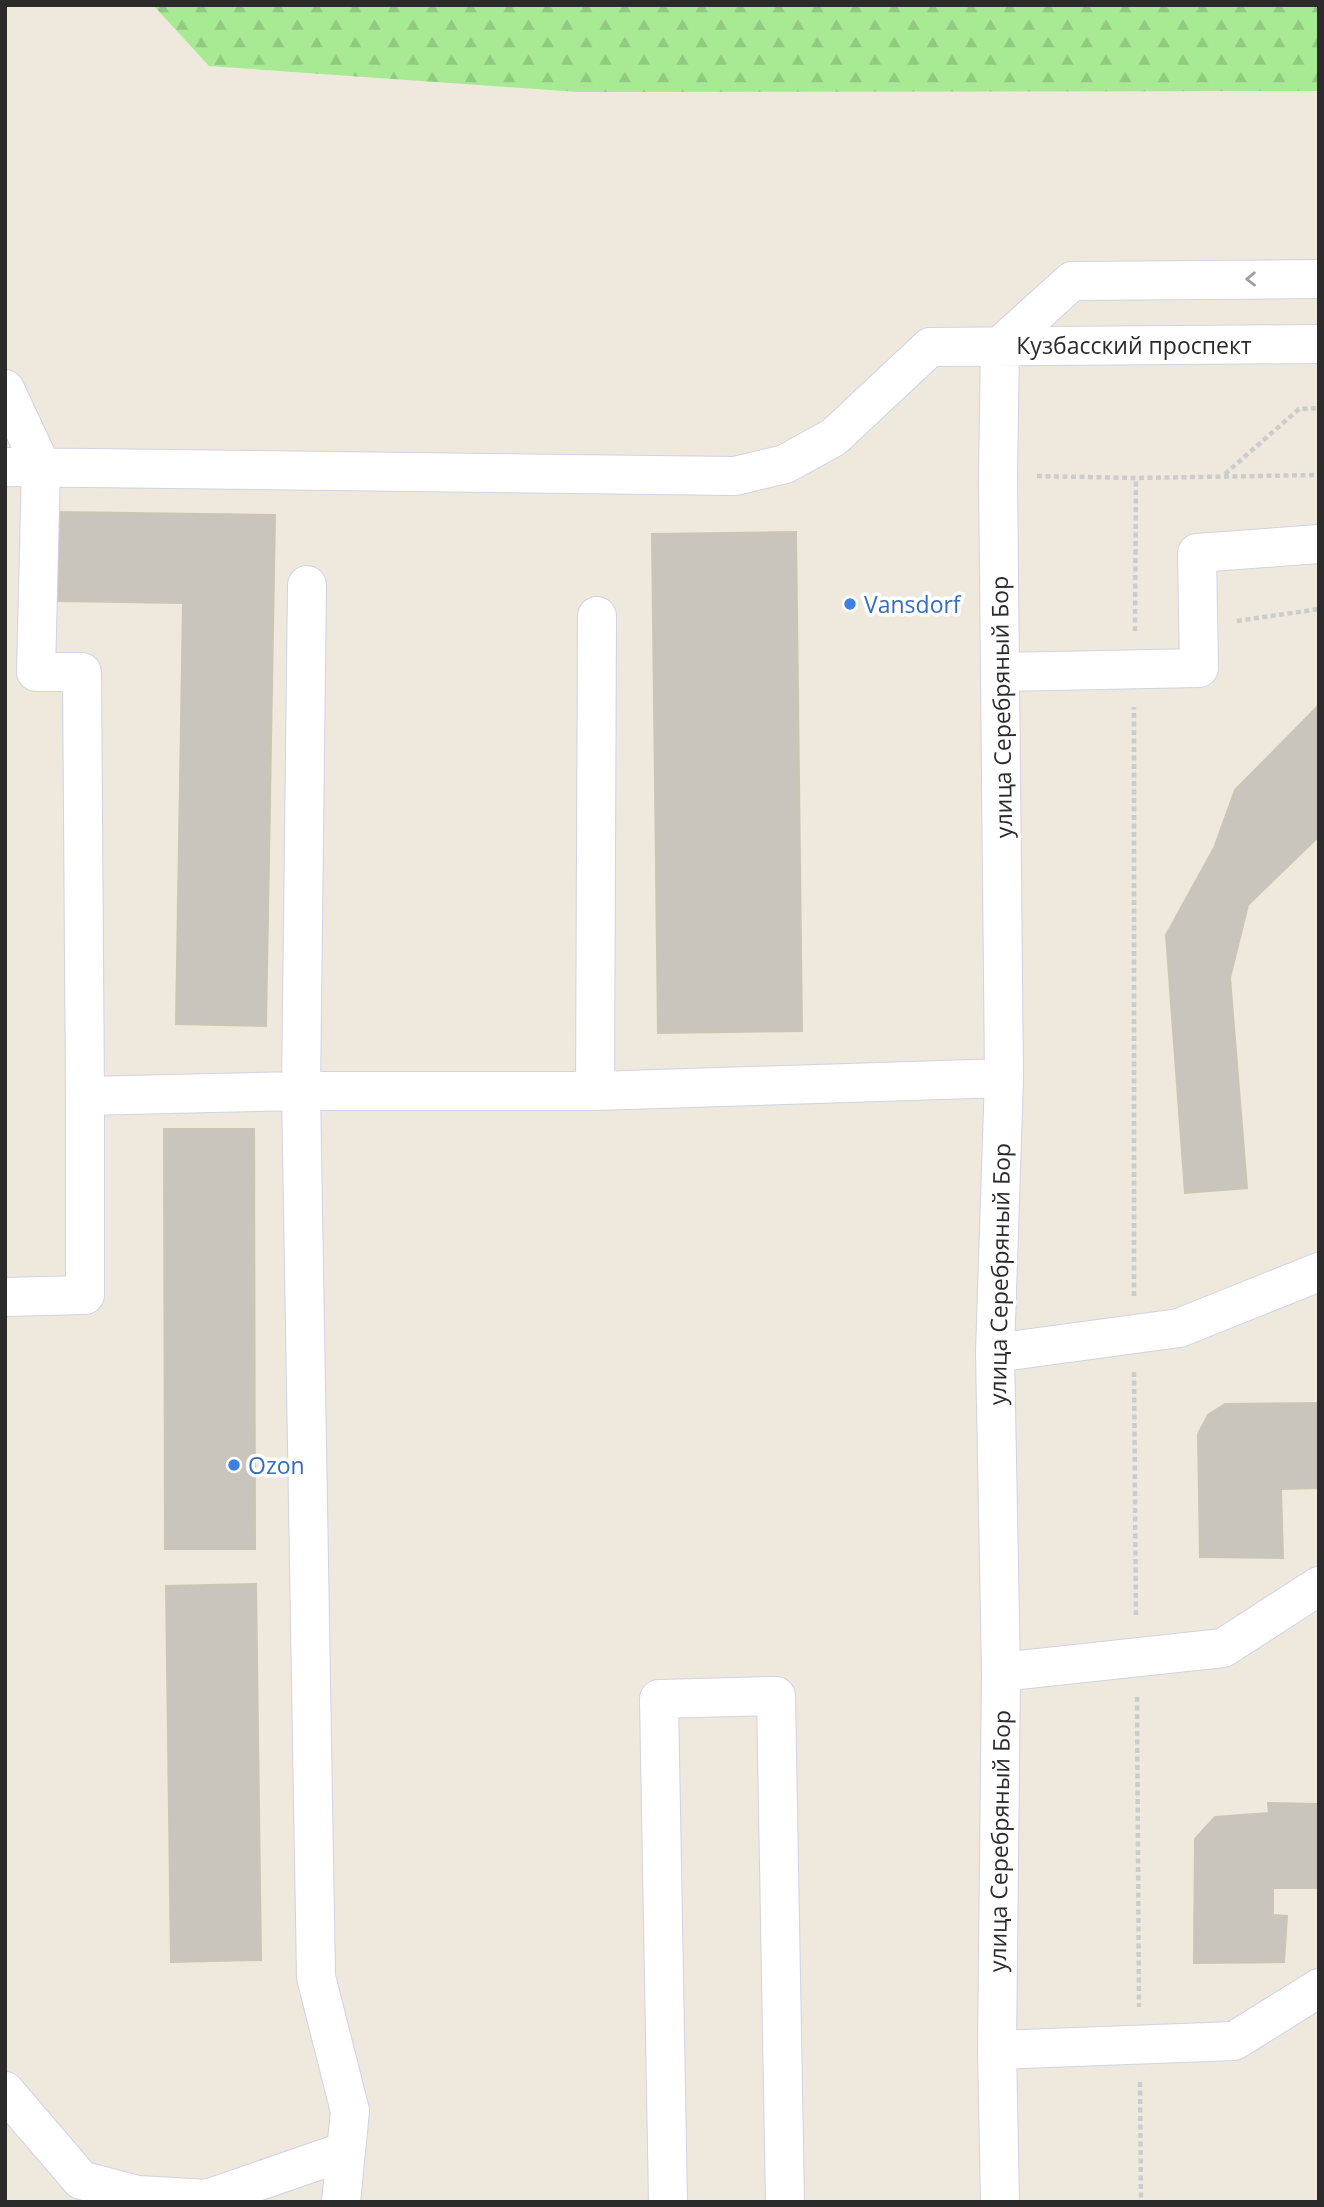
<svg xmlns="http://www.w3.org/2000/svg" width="1324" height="2207" font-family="'Open Sans',sans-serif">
<defs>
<pattern id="forest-firs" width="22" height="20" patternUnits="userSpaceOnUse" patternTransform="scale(1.75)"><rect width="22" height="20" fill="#a7ea93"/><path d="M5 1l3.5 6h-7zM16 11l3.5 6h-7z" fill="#90c97f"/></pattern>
</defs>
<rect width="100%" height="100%" fill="#eee9dc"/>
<path fill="url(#forest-firs)" d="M153,5H1319V91L578,92L209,66Z"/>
<path fill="#cac5bc" stroke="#cac5b5" stroke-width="2" d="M58,512L275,515L266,1026L176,1024L183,603L57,601Z
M796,532L802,1031L658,1033L652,534Z
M1319,705V836L1248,905L1230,978L1247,1188L1185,1193L1166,935L1214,848L1235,790Z
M164,1129H254L255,1549H165Z
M1319,1403V1488L1281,1489L1283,1558L1200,1557L1198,1434L1208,1415L1225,1404Z
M256,1584L261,1960L171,1962L166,1586Z
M1268,1803L1319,1804V1888H1273V1915L1287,1916L1284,1962L1194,1963L1195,1839L1215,1817L1269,1813Z"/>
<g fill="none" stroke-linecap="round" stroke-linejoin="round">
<defs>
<path id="minor" d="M1000,346L1072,281L1319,279
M5,389L41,466L36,672H82L85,1096L301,1091H595L1004,1078
M5,467L735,476L785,464L834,437L930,347L1319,344
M307,585L301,1091L316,1977L350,2111L341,2202
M1001,672L1199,668L1197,553L1319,544
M595,1091L597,616
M5,1297L85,1295V1096
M995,1353L1179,1328L1319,1272
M1001,1672L1223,1648L1319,1586
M997,2050L1234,2041L1319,1988
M5,2091L81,2180L138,2195L207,2199L346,2151
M668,2202L659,1699L776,1696L785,2202
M1000,2202L997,2050L1001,1672L995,1353L1004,1078L998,475L1000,346"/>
</defs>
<use href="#minor" stroke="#d1d2e5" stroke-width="40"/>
<path stroke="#ccc" stroke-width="4.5" stroke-dasharray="5 3.5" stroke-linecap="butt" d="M1225,474L1299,409L1319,408
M1037,476L1136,478L1319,475
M1237,621L1319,609
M1135,631L1136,478
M1134,1296V707
M1134,1372L1136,1618
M1137,1697L1139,2007
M1140,2082L1141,2202"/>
<use href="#minor" stroke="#fff" stroke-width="38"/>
</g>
<defs><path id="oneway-chevron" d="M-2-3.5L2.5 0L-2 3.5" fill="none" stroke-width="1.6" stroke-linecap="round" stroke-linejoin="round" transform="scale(1.75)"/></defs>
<use stroke="#a0a0a0" href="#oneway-chevron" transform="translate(1251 279) rotate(179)"/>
<g fill="#3f7fe0" stroke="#fff" stroke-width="2.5">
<circle cx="850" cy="604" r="7"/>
<circle cx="234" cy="1465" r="7"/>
</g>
<g text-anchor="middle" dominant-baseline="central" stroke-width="7" stroke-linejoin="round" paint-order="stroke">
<g font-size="23" fill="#2b2b2b" stroke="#fff">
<text x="1134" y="345">Кузбасский проспект</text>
<text transform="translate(1001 707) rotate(-91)">улица Серебряный Бор</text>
<text transform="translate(999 1274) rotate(-89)">улица Серебряный Бор</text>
<text transform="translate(999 1841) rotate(-89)">улица Серебряный Бор</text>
</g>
<g font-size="23" fill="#366cbe" stroke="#fff" text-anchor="start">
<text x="864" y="604">Vansdorf</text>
<text x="248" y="1465">Ozon</text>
</g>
</g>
<rect width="1324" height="2207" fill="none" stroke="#2b2b2b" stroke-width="14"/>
</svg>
